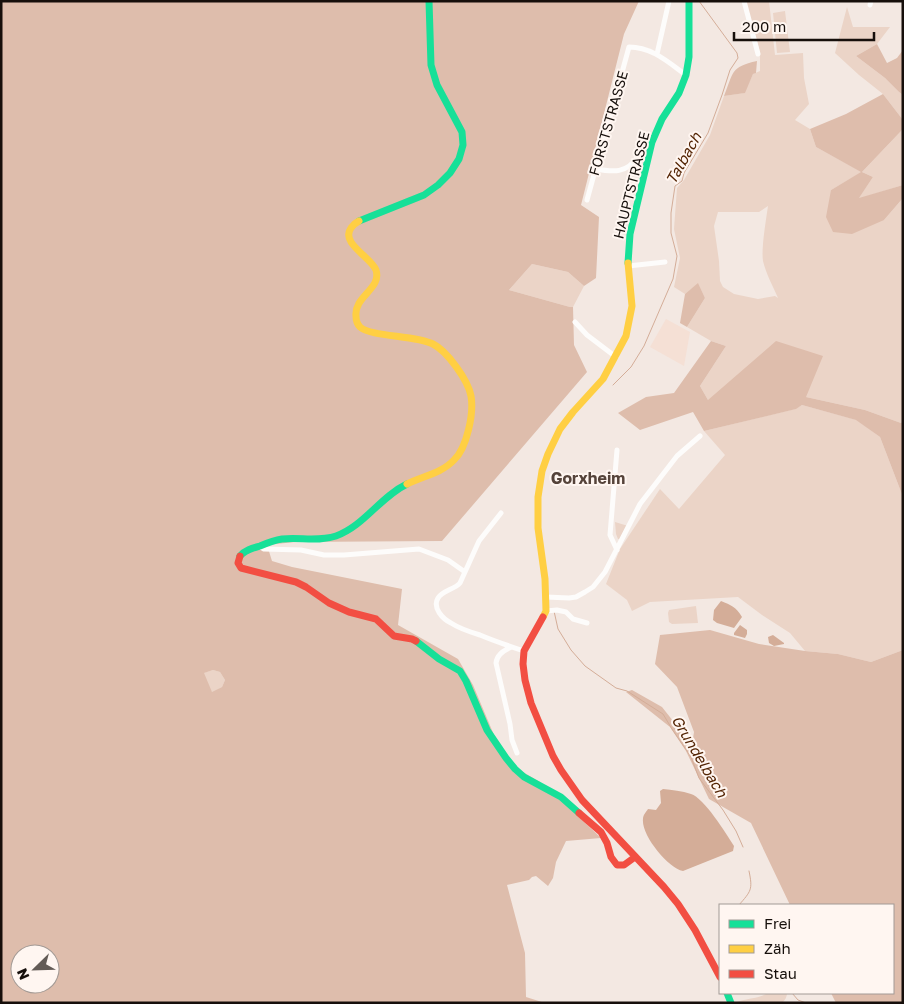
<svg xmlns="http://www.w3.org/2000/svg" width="904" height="1004" font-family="'Golos Text',sans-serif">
<rect width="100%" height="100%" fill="#f3e8e2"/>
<path fill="#f5e0d5" d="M666,319L690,332L684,366L650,347Z"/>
<path fill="#ebd4c7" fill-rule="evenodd" d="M754,1H769L775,55L803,53L804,78L809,104L795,120L810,129L816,147L862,172L903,129V185L858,199L873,177L862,172L831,190L884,220L903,198V421L901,423L865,410L806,397L708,400L700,386L726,346L711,341L687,327L705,298L698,284L685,294L674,287L680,258L674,229L677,188L684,180L710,135L724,96L744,93L753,74L760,71V52L746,2ZM768,206C766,220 761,249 763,261C766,274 773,286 778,298L775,296L758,299L734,294L723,287L720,281L719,261L714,226L718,212H759Z
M847,7L853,27H890L877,44L856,56L885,78L899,92L903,95V120L883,94L859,75L835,53Z
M785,11L790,52L777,53L773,13Z
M532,264L568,272L584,286L573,307H570L509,290Z
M802,405L857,420L880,437L903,497V650L871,662L838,654L805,651L790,633L762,615L738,597L650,602L632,611L627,600L606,584L620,549L660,489L679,509L725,455L704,431L795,409Z
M615,522L628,526L620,539H618L616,534Z
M696,606L698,623L672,624L669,622L668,613L669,610Z
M213,670L220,672L225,680L222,687L212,693L203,673Z
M768,993H787C787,997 785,1000 782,1003L737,1002C748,998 758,999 768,993Z"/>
<path fill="#debdac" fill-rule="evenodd" d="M1,1H639L624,34L581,205L599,217L596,278L584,286L568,272L532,264L509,290L570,307H573L574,345L587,372L442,541L295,542L267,545L272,561L292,567L402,589L398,625L458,659L473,685L494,735L507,755L518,768L523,772L540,782L562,801L601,838L566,841L556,862L553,878L548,886L536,876L532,877L529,880L507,885L525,953L526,997L545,1003H1ZM213,670L220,672L225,680L222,687L212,692L204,673ZM20,954H50V984H20Z
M877,44L887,63L897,58L903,50V95L899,92L885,78L856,56Z
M757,61L756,73L753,74L745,93L724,96C734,72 730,67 757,61Z
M883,94L903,120V129L862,172L873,177L859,198L903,185V198L884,220L852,234L833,232L826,217L831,190L861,172L816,147L810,129L846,114Z
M698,283L705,298L687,327L680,323L685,294Z
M711,341L726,346L700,386L708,400L776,341L823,356L806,397L865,410L901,423L903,421V497L880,437L856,420L802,405L796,409L704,431L693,412L640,430L618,413L646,397L674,393Z
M710,630L759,644L805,651L838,654L871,662L903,650V1003H836L831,993H893V905H790L751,823L709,799L686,751L670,727L626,692L632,690L662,707L692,745L694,732L677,687L655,664L660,635Z"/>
<path fill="#d4ad98" d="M721,601C731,605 736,607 742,617L734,628L717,623L713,620L714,610Z
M740,625L747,630V634L745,638L734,635V633Z
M773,635L784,643V644L774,646L769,643L768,637Z
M663,789C672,790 682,791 691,794C704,798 726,833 734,846L733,851L683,871C668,868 641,835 643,819C643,815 646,812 648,809L656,810L661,803L660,791Z"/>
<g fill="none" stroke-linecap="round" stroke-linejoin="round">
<path stroke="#d4ad98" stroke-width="1" d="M613,385L631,367L644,346L673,279L677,256L671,233V213L675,186L682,181L684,173L708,133L722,95L730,70L738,58L737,53L699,1
M554,611L558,629L571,650L585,666L616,688L627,691L663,714L672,729L691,757L699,778L723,810L736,831L743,847
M739,905C751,891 753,890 749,871
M792,993L798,1000L806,1003"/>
<path stroke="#fdfcfb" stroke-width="5" d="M744,1L758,54
M870,5L871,1
M657,54L669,1
M595,169C613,172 627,174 638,156C643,148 643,145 652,142
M587,200L629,47C652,47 668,62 686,75
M628,266L665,262
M575,322L587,335L616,357
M617,450L610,535L617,550
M501,513L479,541L460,583C455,589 442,591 438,598C432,608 443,619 451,623C460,629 470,632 480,635C494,641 509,646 524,651
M259,546L264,549L301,550L324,555H344L419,549L448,560L465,572
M546,597L569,598L576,597L585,592L593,587L605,572L640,504L677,456L700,436
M546,611L557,610L566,612L573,619L587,623
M512,647C504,650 497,654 496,663L510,724L512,740L517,753"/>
<path stroke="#16e098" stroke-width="7" d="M359,221L424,195L438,185L450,173L459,159L463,145L462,132L437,85L431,65L429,1
M628,263L630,234L652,142L662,119L679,93L686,75L689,57V1
M240,556C245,550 253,548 260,546C267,543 275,540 282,539C300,537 318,542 336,536C364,526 380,497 407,484
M416,641L439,659L460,671L466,681L487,730L506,758L515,769L524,777L561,797L579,813
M727,993L731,1003"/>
<path stroke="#ffcf43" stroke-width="7" d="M359,221C355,223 353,225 351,228C340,243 371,257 376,270C382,289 354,296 356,316C356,320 357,324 360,327C371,337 415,335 433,344C447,351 468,380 471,396C474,413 467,448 454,460C442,473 423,476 407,484
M543,617L546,611L545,579L538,528V497L542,471L548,454L560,429L573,412L603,379L626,336L632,306L628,263"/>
<path stroke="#f24e42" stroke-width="7" d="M240,556L238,563L241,568L296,582L306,587L329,603L349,612L376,619L394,636L412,639L416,641
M543,617L524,651L523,664L525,680L531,703L553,756L561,770L582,800L664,887L678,904L695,930L720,977
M579,813L601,832L607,843L611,857L617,865H624L635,857"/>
</g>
<g text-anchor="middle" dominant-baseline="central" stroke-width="4" stroke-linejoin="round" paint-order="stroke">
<g font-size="14" fill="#160f0b" stroke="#fff6f1">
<text transform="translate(608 123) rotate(-74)">FORSTSTRASSE</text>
<text transform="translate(631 185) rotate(-76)">HAUPTSTRASSE</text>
</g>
<g font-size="15" font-style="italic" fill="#542505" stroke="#fff6f1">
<text transform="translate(683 158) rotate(-61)">Talbach</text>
<text transform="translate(700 756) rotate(59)">Grundelbach</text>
</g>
<g font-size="16" font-weight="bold" fill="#55433a" stroke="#fff6f1">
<text x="588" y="478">Gorxheim</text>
</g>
</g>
<rect width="904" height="1004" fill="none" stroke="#160f0b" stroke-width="5"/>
<rect x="719" y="904" width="175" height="90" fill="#fff6f1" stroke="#a29a95"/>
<rect x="729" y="920" width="25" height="8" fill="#16e098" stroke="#a29a95"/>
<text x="764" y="929" font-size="15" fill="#160f0b">Frei</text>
<rect x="729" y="945" width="25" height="8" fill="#ffcf43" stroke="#a29a95"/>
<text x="764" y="954" font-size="15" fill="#160f0b">Zäh</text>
<rect x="729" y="970" width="25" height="8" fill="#f24e42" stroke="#a29a95"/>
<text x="764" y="979" font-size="15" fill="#160f0b">Stau</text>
<g transform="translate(35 969) rotate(247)"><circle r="24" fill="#fff6f1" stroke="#a29a95"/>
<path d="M0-4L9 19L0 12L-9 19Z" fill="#635b56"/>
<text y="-8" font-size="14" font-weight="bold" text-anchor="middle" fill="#160f0b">N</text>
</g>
<path d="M734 32v8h140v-8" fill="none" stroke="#160f0b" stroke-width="2.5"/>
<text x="742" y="32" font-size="15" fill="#160f0b" stroke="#fff6f1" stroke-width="4" paint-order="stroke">200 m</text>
</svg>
